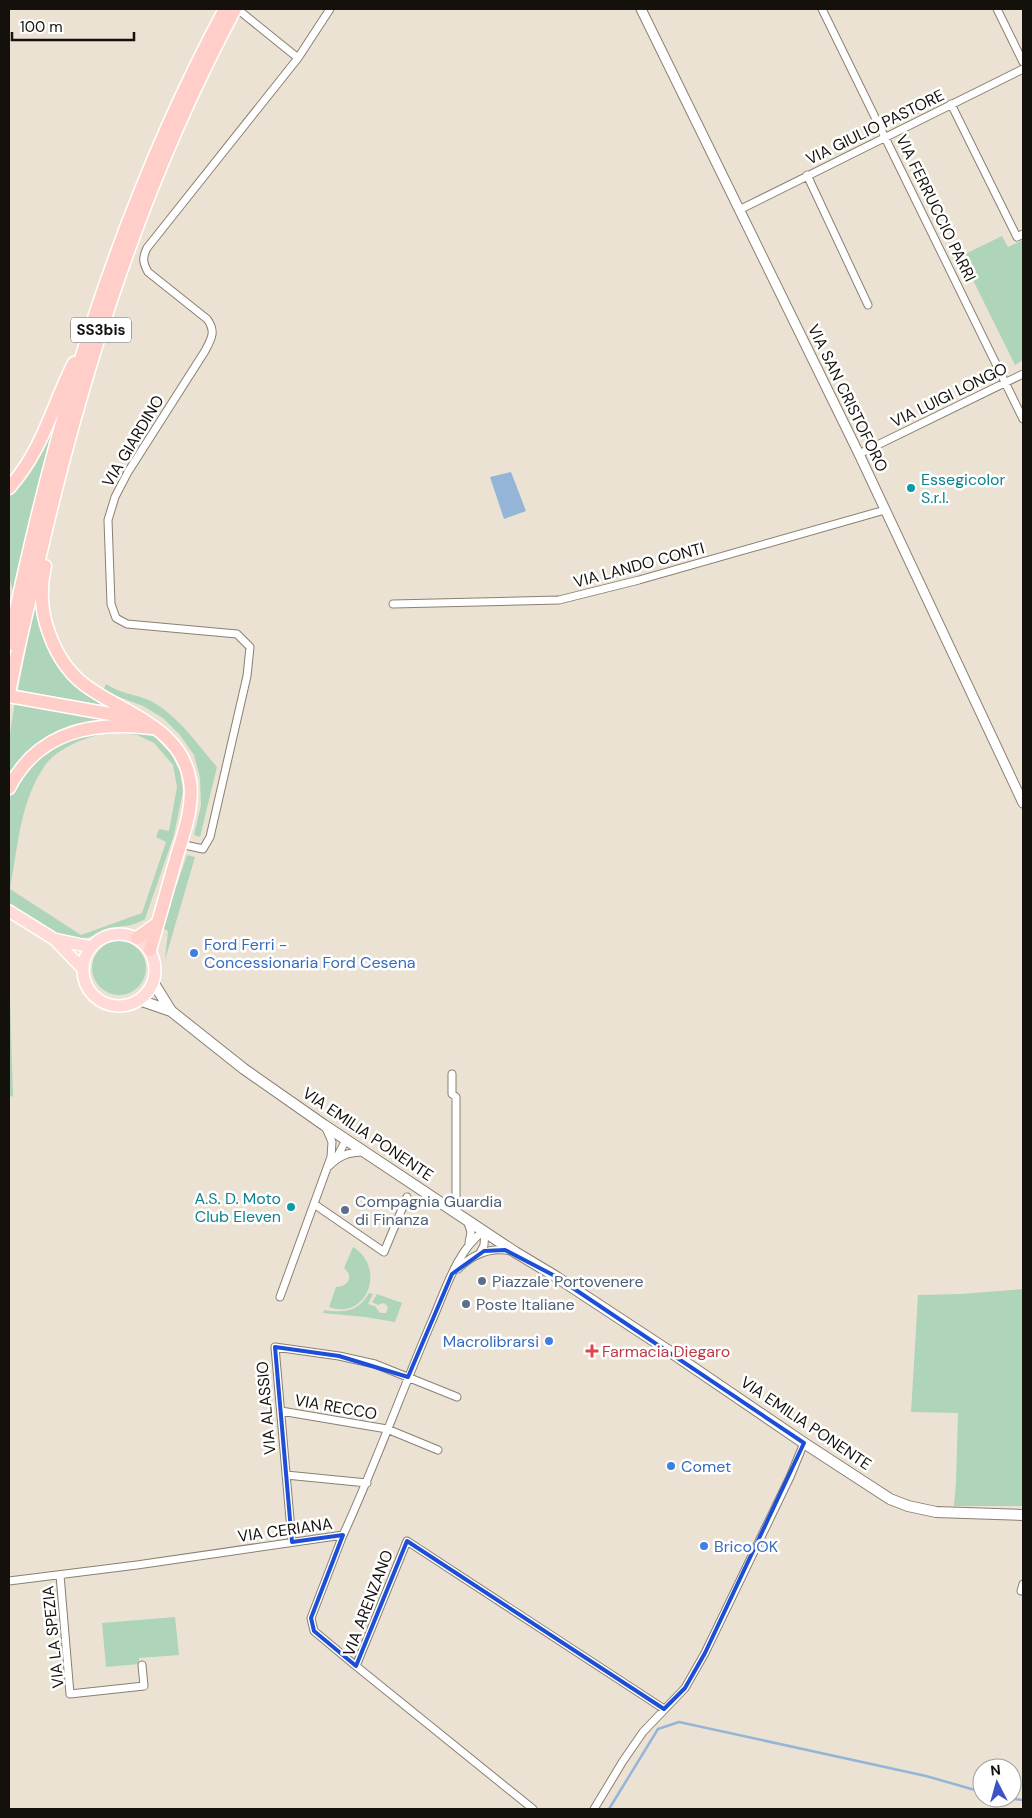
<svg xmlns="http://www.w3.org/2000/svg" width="1032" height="1818" font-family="'DM Sans',sans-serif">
<rect width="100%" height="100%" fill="#ece2d3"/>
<path fill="#aed5ba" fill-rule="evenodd" d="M1002,236L1008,247L1023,240V360L1015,365L961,256Z
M54,426L56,427L15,597L9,578V494C27,473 42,451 54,426Z
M38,587L52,649L118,708L18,690Z
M106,684C119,693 134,694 149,700C177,714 197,744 217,767L200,837L194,835L201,805L200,778L194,755L180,735L163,718L143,706L103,691Z
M15,701L127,721C116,721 106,719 96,720C60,723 26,746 9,777V740Z
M115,729L140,731L155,737L172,755L180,772L183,791L174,835L145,919C131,927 127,925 112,928C104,930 97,935 90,937C59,943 33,920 9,904L10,797C30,749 65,731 115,729ZM111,732L137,735L154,743L173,765L177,787L169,831L159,829L156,837L166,842L142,913L81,935L10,889C18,847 20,800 46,764C60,746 90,736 111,732Z
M187,855L195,857L165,960L168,931L162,928Z
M92 968a27 27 0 1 1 54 0a27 27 0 1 1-54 0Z
M9,967L13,1096L9,1097Z
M353,1247C387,1268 367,1321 329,1307L336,1287C349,1286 354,1277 344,1268Z
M1023,1289V1506H954L956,1483L958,1413L911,1412L918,1295L961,1294Z
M369,1293L373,1294L368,1304L375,1306L380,1313H386L388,1307L384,1303L378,1305L372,1302L377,1294L402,1303L395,1322L365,1317L323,1313L324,1310C343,1313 359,1312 369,1293Z
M175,1617L179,1655L139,1658V1664L106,1667L102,1623Z"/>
<path fill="#94b5d8" d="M511,472L526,511L504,519L490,477Z"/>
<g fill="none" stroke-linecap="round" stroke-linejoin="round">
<path stroke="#94b5d8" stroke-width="2.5" d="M1005,1798L1023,1800
M609,1809L658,1729L679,1722L926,1776L982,1792"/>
<defs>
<path id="minor" d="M822,9L1023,419
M997,9L1023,62
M241,12L298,58
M951,104L1017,237L1023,234
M807,175L868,305
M739,210L1023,69
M859,454L1023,374
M393,604L559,600L639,580L885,510
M180,844L203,849L210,837L247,676L250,647L237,634L127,624L116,618L111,604L108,520L115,497L128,472L205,351C212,338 216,331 207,319L148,272C143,263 142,258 147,248L298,58L330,9
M452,1074V1094L456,1097V1196L452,1209
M337,1157L346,1140
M329,1166C340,1155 349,1152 364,1152
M314,1204L384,1252L407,1197
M467,1220L471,1232L469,1243
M480,1253L484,1245L485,1232
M458,1269C473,1254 491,1247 511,1251
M280,1297L331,1157L332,1142L326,1128
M281,1411L387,1429L438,1450
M286,1475L367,1483
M343,1535L311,1618L314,1631L356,1666
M292,1542L275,1347L339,1356L375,1364L457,1397
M60,1575L70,1694L144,1686L142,1665
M9,1581L137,1565L343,1535C375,1466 401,1393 431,1323C444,1294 457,1249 484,1231
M1021,1591L1023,1584
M533,1809L356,1666L407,1541L664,1709
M594,1809L623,1761L643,1732L685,1688L705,1653L790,1477L804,1443"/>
<path id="tertiary" d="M641,9L859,454L1023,803"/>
<path id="secondary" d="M153,982L171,1011
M139,1000L171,1011L244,1069L324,1125L515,1252L555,1276L669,1351L804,1443L890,1499L908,1506L936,1512L1023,1515"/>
<path id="primary" d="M9,911L54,939L83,969
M83 970a36 36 0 1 1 72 0a36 36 0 1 1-72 0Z
M54,939L91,947"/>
<path id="trunk" d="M9,488C44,448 51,408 74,363
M45,566C40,588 41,612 49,633C57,656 71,677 92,690C130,715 182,730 190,781C194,807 183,835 176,859C167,890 159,920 150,950
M9,644C53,425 119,206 225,9
M9,693C17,650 28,607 38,564C82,371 142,183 235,9
M9,696L110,714L138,721
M9,788C38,731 93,721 151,728
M137,938L158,923"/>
</defs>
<use href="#minor" stroke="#8a8072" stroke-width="9"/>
<use href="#tertiary" stroke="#8a8072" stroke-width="11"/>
<use href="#secondary" stroke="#8a8072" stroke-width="12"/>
<use href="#primary" stroke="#fff" stroke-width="14"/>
<use href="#trunk" stroke="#fff" stroke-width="15"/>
<use href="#minor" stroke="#fff" stroke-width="7"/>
<use href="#tertiary" stroke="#fff" stroke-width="9"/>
<use href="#secondary" stroke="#fff" stroke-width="10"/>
<use href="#primary" stroke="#ffdad6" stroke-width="11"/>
<use href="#trunk" stroke="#ffcec8" stroke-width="12"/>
</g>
<path fill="none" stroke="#1d4ed8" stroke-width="4" stroke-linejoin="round" d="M505,1250L555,1276L804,1443L705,1653L685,1688L664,1709L407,1541L356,1666L314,1631L311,1618L343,1535L292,1542L275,1347L339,1356L408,1377L452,1274L484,1251Z"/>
<g fill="#0f9aa8" stroke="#fff" stroke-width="2">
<circle cx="911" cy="488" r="5"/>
<circle cx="291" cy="1207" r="5"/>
</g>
<g fill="#3f7fe0" stroke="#fff" stroke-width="2">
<circle cx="194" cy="953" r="5"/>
<circle cx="549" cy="1341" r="5"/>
<circle cx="671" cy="1466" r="5"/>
<circle cx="704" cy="1546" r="5"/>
</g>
<g fill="#5c6f8a" stroke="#fff" stroke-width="2">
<circle cx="345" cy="1210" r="5"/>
<circle cx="482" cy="1281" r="5"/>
<circle cx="466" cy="1304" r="5"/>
</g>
<path fill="#e0444e" stroke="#fff" stroke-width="2" d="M589.5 1343.5h5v5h5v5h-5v5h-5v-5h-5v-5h5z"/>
<g text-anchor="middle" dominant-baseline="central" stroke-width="5" stroke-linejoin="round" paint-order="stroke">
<rect fill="#fff" stroke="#5a5855" stroke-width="1" x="71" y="317.5" width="60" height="25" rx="4"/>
<g font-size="15" font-weight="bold" fill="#14110c">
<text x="101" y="330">SS3bis</text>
</g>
<g font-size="16" fill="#14110c" stroke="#fff">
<text transform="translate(875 127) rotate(-26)">VIA GIULIO PASTORE</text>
<text transform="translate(936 208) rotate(64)">VIA FERRUCCIO PARRI</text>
<text transform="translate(949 395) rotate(-26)">VIA LUIGI LONGO</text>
<text transform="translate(848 398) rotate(64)">VIA SAN CRISTOFORO</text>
<text transform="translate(133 441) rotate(-59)">VIA GIARDINO</text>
<text transform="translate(639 565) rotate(-15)">VIA LANDO CONTI</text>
<text transform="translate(368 1134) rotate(34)">VIA EMILIA PONENTE</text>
<text transform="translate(336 1407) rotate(10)">VIA RECCO</text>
<text transform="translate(266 1408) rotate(-95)">VIA ALASSIO</text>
<text transform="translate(806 1423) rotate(34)">VIA EMILIA PONENTE</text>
<text transform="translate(285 1530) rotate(-8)">VIA CERIANA</text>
<text transform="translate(368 1603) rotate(-69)">VIA ARENZANO</text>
<text transform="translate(53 1637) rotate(-96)">VIA LA SPEZIA</text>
</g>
<g font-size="16" fill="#0d838f" stroke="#fff" text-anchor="start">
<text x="921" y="479">Essegicolor<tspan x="921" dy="18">S.r.l.</tspan></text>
<text x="281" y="1198" text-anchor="end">A.S. D. Moto<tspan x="281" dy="18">Club Eleven</tspan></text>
</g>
<g font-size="16" fill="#366cbe" stroke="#fff" text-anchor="start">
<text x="204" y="944">Ford Ferri -<tspan x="204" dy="18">Concessionaria Ford Cesena</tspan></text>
<text x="539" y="1341" text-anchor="end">Macrolibrarsi</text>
<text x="681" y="1466">Comet</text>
<text x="714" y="1546">Brico OK</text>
</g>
<g font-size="16" fill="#4e5e75" stroke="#fff" text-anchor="start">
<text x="355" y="1201">Compagnia Guardia<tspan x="355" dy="18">di Finanza</tspan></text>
<text x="492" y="1281">Piazzale Portovenere</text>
<text x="476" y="1304">Poste Italiane</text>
</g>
<g font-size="16" fill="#be3a42" stroke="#fff" text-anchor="start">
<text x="602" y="1351">Farmacia Diegaro</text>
</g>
</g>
<rect width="1032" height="1818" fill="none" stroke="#14110c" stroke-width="20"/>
<g transform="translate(997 1783) rotate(354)"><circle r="24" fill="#ffffff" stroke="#a1a09e"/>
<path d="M0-4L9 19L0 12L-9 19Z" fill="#3d52c5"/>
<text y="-8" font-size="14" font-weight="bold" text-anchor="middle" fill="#14110c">N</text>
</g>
<path d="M12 32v8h122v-8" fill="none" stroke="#14110c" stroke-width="2.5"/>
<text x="20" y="32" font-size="15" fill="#14110c" stroke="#ffffff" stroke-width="4" paint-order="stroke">100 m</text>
</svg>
